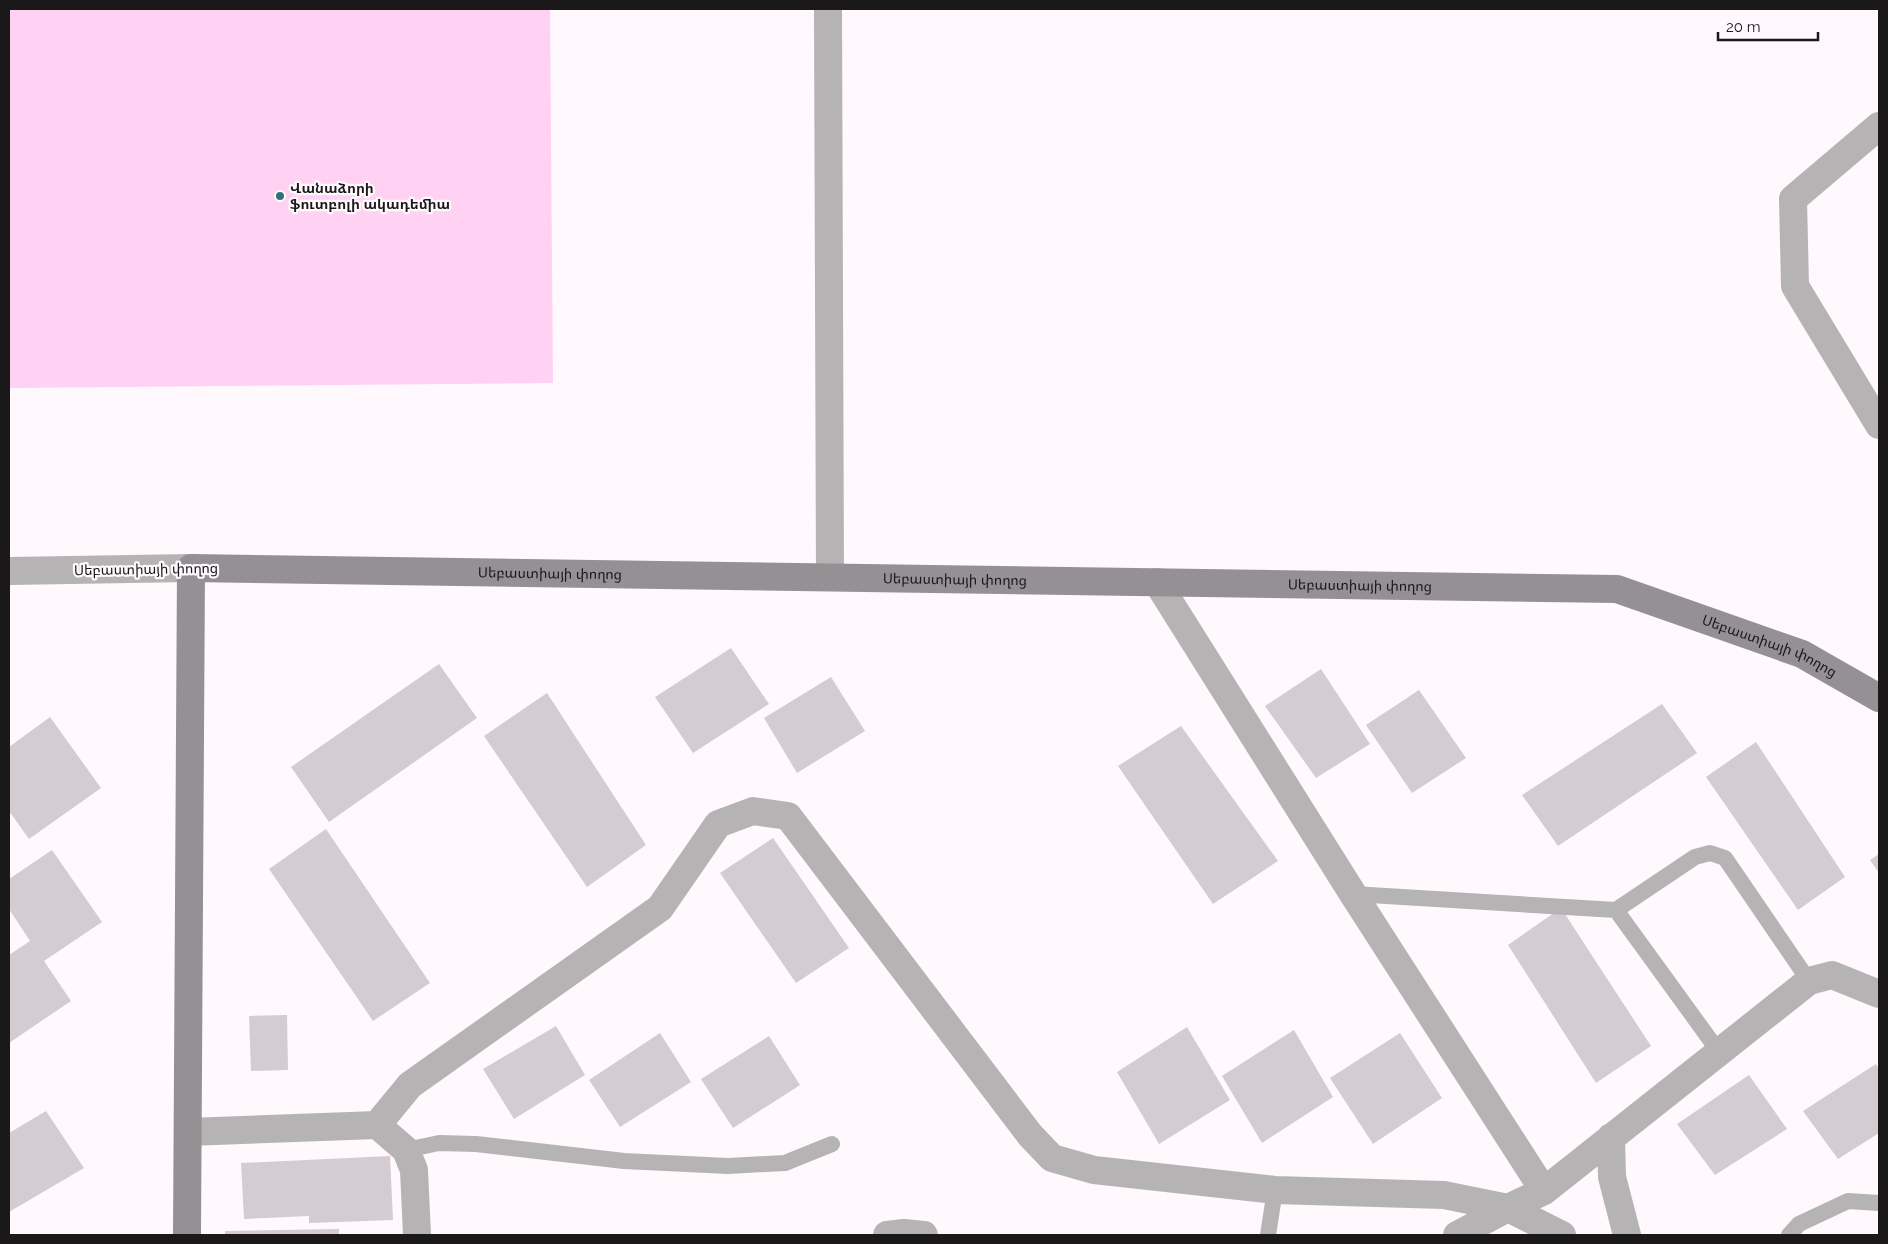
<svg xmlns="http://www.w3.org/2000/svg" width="1888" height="1244" font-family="Raleway,'Noto Sans Armenian',sans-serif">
<rect width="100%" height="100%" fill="#fff8fd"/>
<path fill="#ffd2f4" d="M9,9H550L553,383L9,388Z"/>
<path fill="#d5ccd2" d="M731,648L769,704L693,753L655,697Z
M439,664L477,718L329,822L291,767Z
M1321,669L1370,744L1316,778L1265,706Z
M831,677L865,731L797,773L764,718Z
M1419,690L1466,758L1412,793L1366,725Z
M547,693L646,845L587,887L484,736Z
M1662,704L1697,753L1558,846L1522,795Z
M50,717L101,788L29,839L9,811V747Z
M1181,726L1278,861L1213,904L1118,766Z
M1756,742L1845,877L1798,910L1706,777Z
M326,829L430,983L373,1021L269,869Z
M773,838L849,948L796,983L720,873Z
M52,850L102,922L44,961L71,1001L9,1043V955L30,941L9,909V879Z
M1879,854V873L1870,860Z
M1561,908L1651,1046L1596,1083L1508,945Z
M287,1015L288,1070L251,1071L249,1016Z
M556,1026L585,1075L514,1119L483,1069Z
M1187,1027L1230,1100L1159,1144L1117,1072Z
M1294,1030L1333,1097L1262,1143L1222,1076Z
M660,1033L691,1082L620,1127L589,1080Z
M1400,1033L1442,1098L1373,1144L1330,1078Z
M769,1036L800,1085L733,1128L701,1079Z
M1876,1064L1879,1069V1133L1838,1159L1803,1111Z
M1749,1075L1787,1129L1715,1175L1677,1124Z
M46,1111L84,1168L9,1212V1133Z
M390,1156L393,1220L309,1223V1216L244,1219L241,1163Z
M339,1229V1235H225V1231Z"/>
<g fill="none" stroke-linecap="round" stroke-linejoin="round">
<path stroke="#b6b3b5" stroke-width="16" d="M1353,894L1616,910L1695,857L1710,853L1725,858L1809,981
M1616,910L1719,1052
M406,1150L439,1143L476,1144L624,1161L728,1166L785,1163L832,1144
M1268,1235L1275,1190
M1789,1235L1799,1224L1848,1201L1879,1203"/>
<path stroke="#b6b3b5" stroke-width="28" d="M828,9L830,577
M1879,126L1793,199L1795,286L1879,425
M9,571L191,568
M1157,582L1353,894L1544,1191
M377,1125L406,1150L414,1170L417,1235
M188,1132L377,1125L410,1085L660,908L718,824L753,811L788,816L1030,1135L1052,1158L1094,1170L1275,1190L1444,1195L1508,1208L1544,1191L1809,981L1832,975L1879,994
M1611,1137L1612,1177L1627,1235
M887,1235L904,1233L924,1235
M1457,1235L1508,1208L1562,1235"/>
<path stroke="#959094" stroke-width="28" id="s1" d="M187,1235L191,568L1617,589L1802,654L1879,698"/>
</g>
<circle fill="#2b747c" stroke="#fff8fd" stroke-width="2" cx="280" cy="196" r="5"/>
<g text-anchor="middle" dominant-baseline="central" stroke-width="4.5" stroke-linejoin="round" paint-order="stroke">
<g font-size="14" font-weight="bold" fill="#1b181a" stroke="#fff8fd" text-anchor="start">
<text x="290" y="188">Վանաձորի<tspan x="290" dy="16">ֆուտբոլի ակադեմիա</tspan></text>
</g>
<g font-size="14" fill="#1b181a" stroke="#fff8fd">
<text transform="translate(146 569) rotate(-1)">Սեբաստիայի փողոց</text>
<text stroke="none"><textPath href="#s1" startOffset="1026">Սեբաստիայի փողոց</textPath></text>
<text stroke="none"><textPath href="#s1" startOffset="1431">Սեբաստիայի փողոց</textPath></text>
<text stroke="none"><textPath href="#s1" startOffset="1836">Սեբաստիայի փողոց</textPath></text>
<text stroke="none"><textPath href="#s1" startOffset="2256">Սեբաստիայի փողոց</textPath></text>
</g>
</g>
<rect width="1888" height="1244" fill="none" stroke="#1b181a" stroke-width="20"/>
<path d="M1718 32v8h100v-8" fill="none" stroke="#1b181a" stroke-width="2.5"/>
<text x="1726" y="32" font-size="15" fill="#1b181a" stroke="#fff8fd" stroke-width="4" paint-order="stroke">20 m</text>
</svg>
